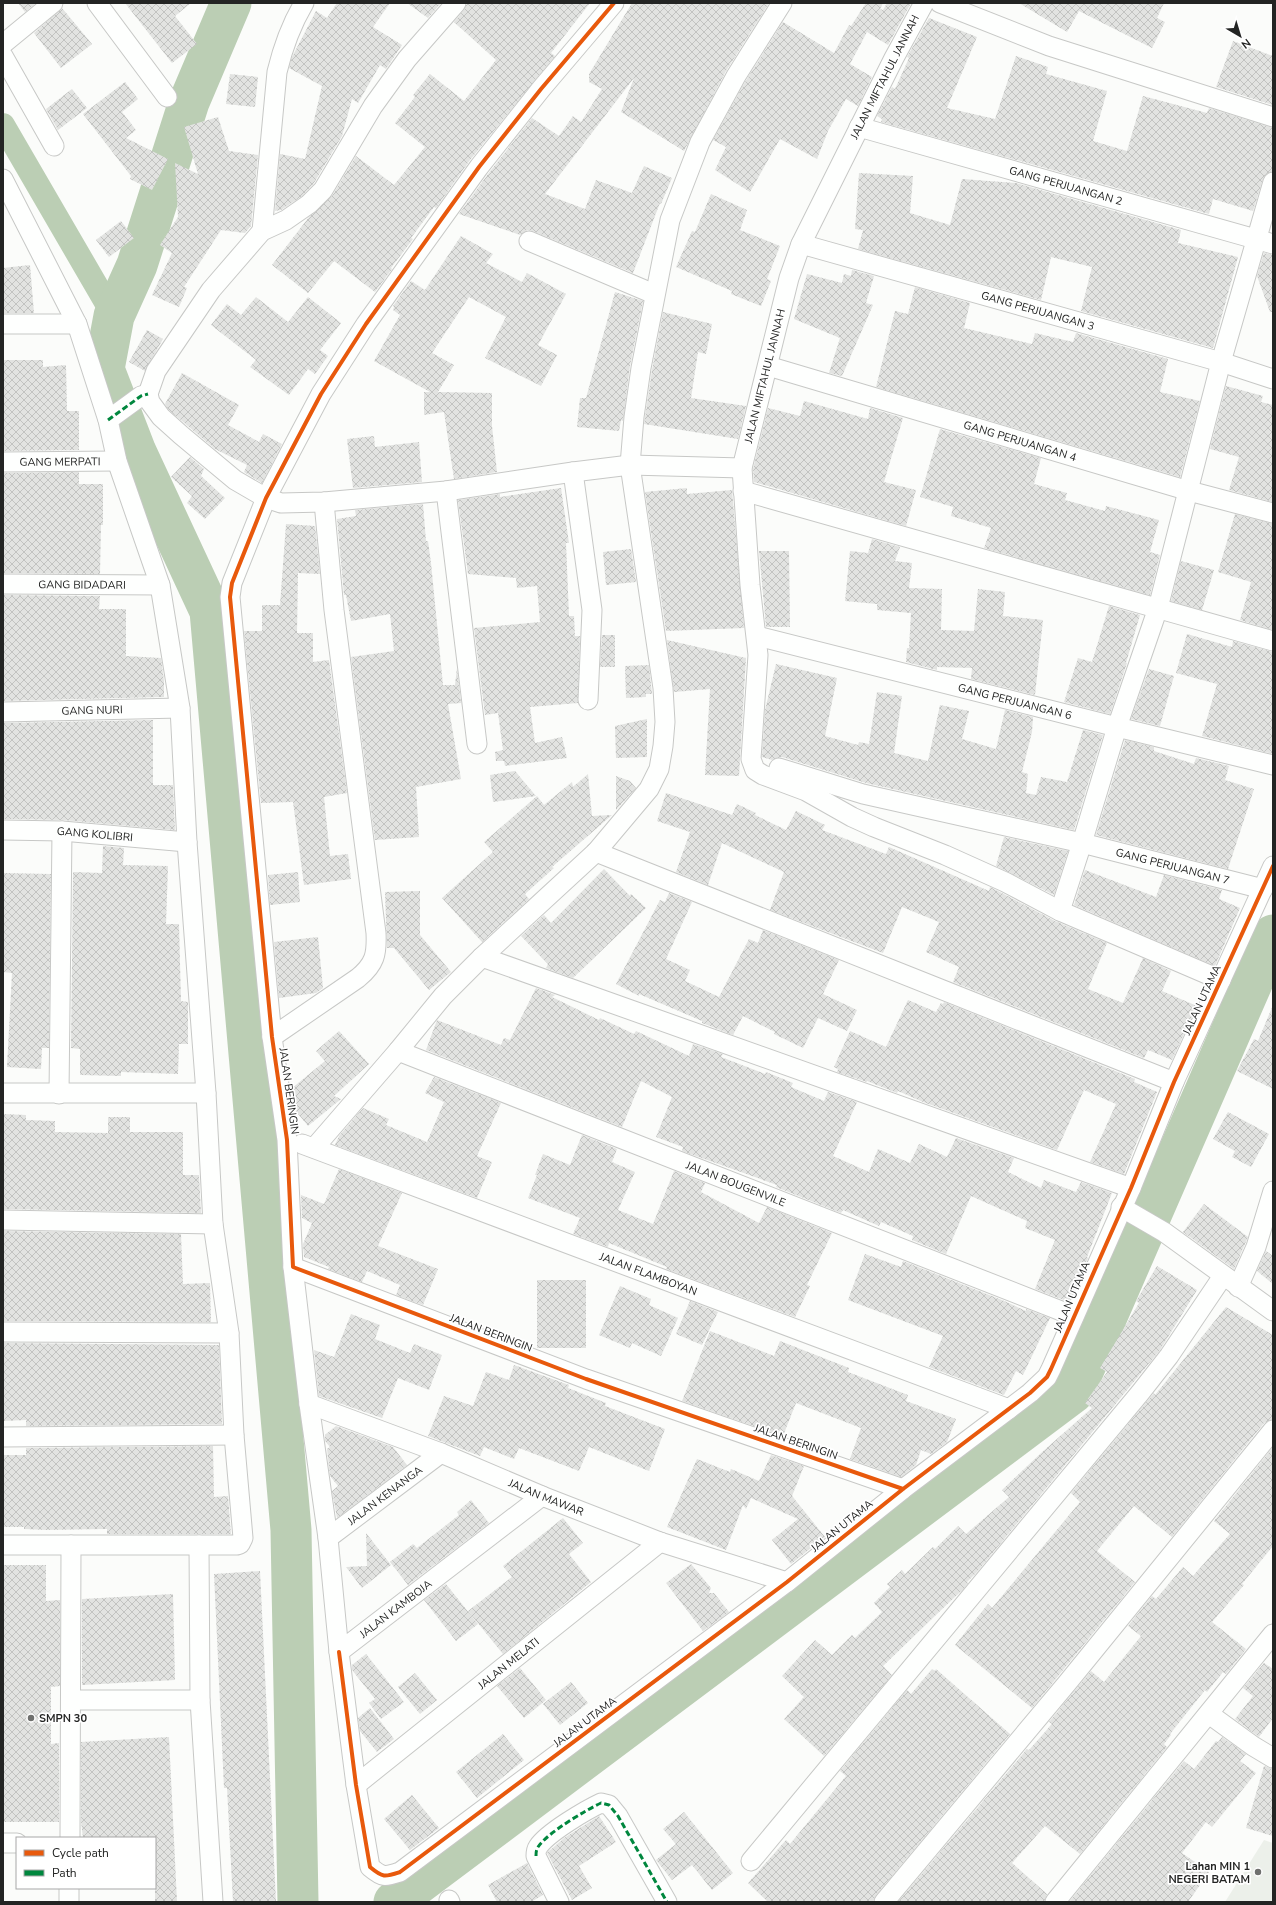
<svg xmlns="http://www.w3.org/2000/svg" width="1276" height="1905" font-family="'Nunito Sans',sans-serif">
<defs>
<pattern id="building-cross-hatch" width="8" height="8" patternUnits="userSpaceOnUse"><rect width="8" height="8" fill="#e2e3e1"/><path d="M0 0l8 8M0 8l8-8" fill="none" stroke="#c2c3c1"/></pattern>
</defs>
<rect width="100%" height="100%" fill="#fbfcfa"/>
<path fill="#ecf0ea" d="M1264,1840L1273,1843V1902H1225Z"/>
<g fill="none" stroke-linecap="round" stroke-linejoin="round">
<path stroke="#bbceb4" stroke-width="24" d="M3,125L114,316"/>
<path stroke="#bbceb4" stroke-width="41" d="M231,3L189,102L137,265L114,316L104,369L136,452L210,611L291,1530L298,1902
M394,1902L1074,1392L1273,935"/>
</g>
<path fill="url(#building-cross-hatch)" d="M18,3H36L25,12Z
M125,3H191L175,16L197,44L172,63Z
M337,3H390L373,27L402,45L386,69L380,65L358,103L352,99L342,136L314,183L302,196L281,210L275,211L280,154L305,159L322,86L289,68L292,57L316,11L327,18Z
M407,3H441L428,18Z
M467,3H590L551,53L555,56L470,160L436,208L434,207L411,238L413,239L391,268L392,269L375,292L334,261L308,293L272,265L309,217L332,196L356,156L394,185L425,147L395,123L415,97L413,95L430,74L464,101L496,60L454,22L464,10Z
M632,3H769L726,71L684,151L621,112L634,78L545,194L585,209L596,180L632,193L644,166L672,178L661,204L660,203L633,273L533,231L527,230L520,235L459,214L488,174L532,118L559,136L573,116L581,122L602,89L589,82V74Z
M866,3H883L880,9L883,10L887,3H911L888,45L867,32L850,64L872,77L858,106L846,99L828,131L817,159L780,139L750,192L715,170L726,147L713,140L745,82L783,22L834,53L849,25L851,26Z
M1019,3H1164L1157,18L1165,22L1152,48L1079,11L1067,32Z
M62,8L92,44L61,68L34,33Z
M929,18L977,37L947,108L995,119L1016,56L1048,67L1046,74L1107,91L1093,141L1127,151L1143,96L1207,113L1209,108L1273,128V171L1266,174L1263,179L1253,211L1213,199L1209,214L881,122L882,119L877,116L892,87L895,89L909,58L907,57Z
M1233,41L1273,56V105L1216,87Z
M230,74L258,77L255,107L226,104Z
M125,82L138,99L122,112L136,130L126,138L168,159L152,190L130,179L131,176L83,114Z
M72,89L87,108L58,130L46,109Z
M218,117L229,151L258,155L251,226L245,233L221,230L184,287L187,288L179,307L152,295L172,253L160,245L178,217L175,163L198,174L184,127Z
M859,173L913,176L910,213L950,225L962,179L1016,183L1181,230L1178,243L1238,257L1213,348L1081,311L1092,267L1051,257L1041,300L858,249L863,230L855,229Z
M711,194L747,210L740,230L780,246L767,279L771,281L761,306L731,294L732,291L676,267L692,231L695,232Z
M121,221L134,238L109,257L96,240Z
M461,236L493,254L486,263L522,282L527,273L566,294L538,345L557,355L541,386L485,358L506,317L469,297L432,353L454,365L438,392L492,393V426L497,472L454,479L444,412L424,415V392H430L374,361L400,315L393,310L394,307L393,306L411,281L425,290Z
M1264,253L1273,255V312H1270L1257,276Z
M30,265L34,313H3V268Z
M852,270L874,276L866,303L873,305L842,376L829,373L840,338L794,319L807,274L842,283L844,274L851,276Z
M915,287L970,303L964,328L1032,344L1035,333L1073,342L1076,333L1168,359L1160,392L1200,401L1180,477L876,387L895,311L908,314Z
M615,292L643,301L630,366L623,421L621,420L619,431L577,427L580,398H586Z
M256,297L288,322L308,297L341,323L320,350L328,356L315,374L308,369L289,395L250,367L256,360L211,325L227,304L241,315Z
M663,312L712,324L706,354L698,352L691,398L746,406L738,439L644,424L652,370Z
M147,330L163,339L145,371L129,362Z
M3,360H43V367L66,365L67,411H79V450L3,451Z
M182,373L239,405L228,425L259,442L263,434L282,444L262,483L244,472L247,465L215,449L169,410L165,404Z
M1226,386L1263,396L1261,402L1273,405V502L1229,490L1239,457L1210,449Z
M804,401L868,419L870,408L903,418L884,482L916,490L906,526L754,482L753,469L768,408L800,416Z
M940,429L1041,458L1034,484L1067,493L1065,500L1105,511L1106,506L1159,520L1150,552L1160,555L1150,595L984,548L991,528L951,516L953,507L920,497Z
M374,436L375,447L419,442L422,482L353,488L347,439Z
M190,457L204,469L201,476L225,498L205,519L187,503L192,496L171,477Z
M79,472V484H103V525H101L100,574L3,573L4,473Z
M561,488L569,543H566L569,616H574L575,636H580L578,703L530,707L535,743L562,737L567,758L505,766L504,761H496L495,752L503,750L498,713L485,715L474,628L540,622L537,586L517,588L516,578L468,574L458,500L500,494V497Z
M687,488V494L732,490L744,628L666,631L645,492Z
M423,504L426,541H428L431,563L443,685H455L457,668L461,703L448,704L461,779L416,787L419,837L375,840L351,657L394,651L390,614L351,621L346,595H344L337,519L356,516L355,510Z
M1235,514L1273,524V630L1240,620L1251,582L1218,572Z
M286,524L315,526L320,574L298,573L297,633H313V662L329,660L347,793L324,797L330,856L348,854L351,879L304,885L293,802L261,803L244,631H262V605H280Z
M872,539L900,547L895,561L912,563L909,588L942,589L941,630L974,631L978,589L1005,592L1003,616L1043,620L1035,695L971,679L972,668L937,667V670L906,662L907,648H909L911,613L877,610V604L845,601L850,551L868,553Z
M631,549L636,582L606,585L603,552Z
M759,551H789L790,627H766Z
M1181,561L1214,570L1202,610L1171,601Z
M3,595L100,596L99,609H126V656L161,658L164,681V697L3,701Z
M1109,606L1140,615L1126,663H1127L1110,714L1064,702L1078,658L1092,662Z
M1187,634L1232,647L1233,641L1273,652V754L1202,736L1217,684L1176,673Z
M602,635H615V667H600Z
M667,640L746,658L739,776L705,775L710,689L674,692Z
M776,664L837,678L825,736L858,745L859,742L869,744L877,692L902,696L894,753L928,761L940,705L969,711L962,739L996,749L1005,710L1033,717L1032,732L1022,772L1028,774L1026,793L1036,795L1041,777L1067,782L1083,730L1103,735L1074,830L866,783L782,757L772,760L762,757L765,710Z
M649,665L652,694H646V697L626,698L625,666Z
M1149,669L1174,676L1160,726L1131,719Z
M647,719V757L616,758L615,726Z
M153,720V785H173L175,830L63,820L3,819V723Z
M1125,740L1154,747V751L1194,764L1196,758L1229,766L1225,780L1254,789L1228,869L1096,835Z
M515,771L536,796L493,802L490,775Z
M588,774L592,816L612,815L552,867L554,868L525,894L529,899L482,942L442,898L493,852L484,842L537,796L544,805L572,782L573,787Z
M616,776L630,781L636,788L616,810Z
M666,793L732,815L737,804L756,813L755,815L786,830L796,811L825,825L822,830L886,854L889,847L989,891L990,887L1000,892L1055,921L1107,943L1088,989L1123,1003L1143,958L1171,971L1162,991L1197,1006L1172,1060L1148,1050L1144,1058L953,982L959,967L926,952L939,922L902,907L883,953L770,910L784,872L722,843L708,885L676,872L690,832L657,821Z
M1004,837L1068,851L1054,895L996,866Z
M103,846L124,848L123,865L168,866L166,924H179L181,1001L188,1002V1044H179L178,1074L121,1072V1076L80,1075V1049L71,1048L73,872L102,873Z
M604,869L630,896L631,894L646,908L573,978L546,968L548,964L521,936L544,915L551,923Z
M1085,870L1156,897L1164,875L1222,890L1219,899L1240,908L1215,966L1074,905Z
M298,872L300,902L270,905L268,875Z
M3,873L51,874L49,1048H42L41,1069L7,1067L12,973L3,972Z
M420,891V935L451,972L429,990L394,948H387L385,892Z
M669,893L692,902L666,959L690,970L685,981L719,997L749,939L758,943L763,930L839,960L823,994L857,1010L847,1031L818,1018L803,1048L774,1034L775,1032L743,1016L733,1035L702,1023V1021L639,994V996L616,984L660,900L665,902Z
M318,937L323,988L316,993L279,998L274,942Z
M536,988L555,995L552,997L599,1020L600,1018L634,1034L636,1031L689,1056L693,1044L723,1054L721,1057L765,1074L766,1072L793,1083L791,1087L824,1101L828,1092L857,1102L833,1156L869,1172L878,1149L910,1163L919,1144L947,1157L956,1138L1014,1158L1008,1172L1041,1188L1044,1180L1076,1192L1081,1182L1112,1193L1087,1257L1088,1258L1069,1302L1035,1289L1055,1240L1025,1228L1027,1221L971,1196L946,1254L912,1240L913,1236L881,1222L879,1226L843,1210L841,1213L776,1187L777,1185L682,1151L683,1147L656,1137L672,1097L641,1081L622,1127L426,1050L437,1020L501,1045L504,1038L510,1040Z
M908,1000L936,1012L941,1003L943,1004L944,1002L1135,1079L1134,1082L1157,1092L1124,1174L1090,1162L1116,1104L1084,1090L1057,1150L923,1102L898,1091L897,1093L867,1081V1082L837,1072L838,1069L834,1067L850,1031L886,1047Z
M1273,1005V1089L1237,1071L1254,1039L1258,1041Z
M339,1031L369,1064L334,1096L341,1099L308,1126L294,1109L291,1089L325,1061L316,1051Z
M434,1077L501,1103L477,1156L492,1162L477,1198L335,1145L339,1136L363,1108L389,1119L386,1125L427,1142L444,1102L425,1093Z
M1228,1112L1269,1134L1251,1167L1232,1157L1235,1151L1213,1139Z
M3,1114L26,1115V1120L55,1121V1132L108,1133V1117H130V1132H183V1175H199L201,1213L3,1209Z
M582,1135L617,1149L612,1162L635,1172L618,1210L653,1224L674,1171L705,1183L701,1192L759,1223L767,1207L832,1233L807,1285L810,1286L795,1317L666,1269L667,1267L609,1243L608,1247L573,1234L580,1218L528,1198L537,1175H535L543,1154L570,1165Z
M339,1169L402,1193L378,1246L438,1269L423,1305L396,1295L400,1285L367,1271L362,1282L328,1269L329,1267L304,1257L303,1244L312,1223L302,1218L301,1195L324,1204Z
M1204,1204L1248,1237L1234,1269L1183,1232Z
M3,1231L181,1234L183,1284L210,1283L211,1322L3,1321Z
M1266,1251L1273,1256V1284L1257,1271Z
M865,1254L901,1267L903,1261L1002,1300L1026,1311V1309L1050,1318L1023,1375L1016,1371L1004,1395L929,1367L943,1336L848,1300Z
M1157,1266L1197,1290L1160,1350L977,1572L967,1582L968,1583L964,1588L883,1666L892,1675L824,1756L784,1719L804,1697L782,1676L815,1640L832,1655L852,1635L855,1638L882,1612L874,1603L890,1587L887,1584L902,1570L905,1574L933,1547L935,1549L958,1526L966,1534L1009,1497L1002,1490L1041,1453L1092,1408L1085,1403L1107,1372L1100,1368L1139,1303L1136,1301Z
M537,1280H586V1348H537Z
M620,1286L651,1299L649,1305L678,1318L661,1356L632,1343L630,1348L599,1335Z
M690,1301L718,1312L702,1345L676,1334Z
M1226,1307L1273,1335V1419L1264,1423L1172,1537L1134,1506L1097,1551L1135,1582L1032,1708L955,1645L988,1604L992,1608L1080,1502L1071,1493L1154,1393L1155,1395Z
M351,1314L380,1325L375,1339L410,1353L414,1344L442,1355L429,1390L398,1378L382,1418L319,1396L314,1350L334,1357Z
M710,1331L774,1356L780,1341L849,1368L848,1372L908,1395L906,1401L956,1419L947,1442L931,1454L921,1450L916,1465L901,1477L850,1459L861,1428L796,1403L783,1436L682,1401Z
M3,1343L219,1345L222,1424L26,1426V1420L3,1421Z
M514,1365L569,1385L568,1388L606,1403L605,1406L665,1429L649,1471L589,1447L579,1471L519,1448L514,1459L484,1447L480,1456L428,1436L444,1396L473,1406L486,1372L509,1380Z
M336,1426L393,1447L407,1465L337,1518L332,1491L338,1486L330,1476L327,1449L330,1447L325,1441V1435Z
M213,1446L214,1497L228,1496L231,1534H107V1529L46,1530L24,1529V1527H4L3,1455H26V1448Z
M1273,1447V1546L1242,1584L1244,1585L1212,1622L1246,1649L1226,1674L1223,1672L1207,1692L1205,1690L1170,1734L1171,1735L1164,1744L1167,1747L1080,1854L1045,1826L1012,1863L1047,1894L1044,1902H898L1027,1749L1029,1750L1052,1724L1049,1722L1091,1671L1104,1682L1141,1636L1128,1626L1152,1596L1156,1599L1183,1567L1193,1576L1230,1534L1214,1521Z
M771,1455L804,1466L792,1496L825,1537L791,1564L772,1540L798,1519L751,1498L746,1509L743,1505L726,1550L667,1527L697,1459L730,1472L731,1469L759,1481Z
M471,1500L489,1523L408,1585L390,1562L413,1544L417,1548L459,1515L457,1512Z
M563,1518L583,1543L569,1554L591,1582L503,1654L468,1611L512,1577L503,1566Z
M366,1533L391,1565L362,1588L346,1567L367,1566Z
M691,1564L711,1588L709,1593H714L729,1612L703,1631L666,1583Z
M3,1565H46V1601L60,1600V1686L51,1687V1744L59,1743V1822H3Z
M260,1571L276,1902H233L227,1788H224L214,1574Z
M446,1584L478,1624L456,1641L424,1600Z
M173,1594L175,1680L82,1685V1599Z
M366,1654L404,1702L381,1719L369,1703L375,1699L352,1670V1665Z
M1264,1663L1273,1669V1718L1259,1737L1235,1719L1253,1696L1243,1688Z
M520,1668L546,1700L524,1718L497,1686Z
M932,1669L935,1671L936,1669L1010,1734L876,1895L873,1902H768L748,1883L786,1840L790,1844L846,1776L840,1771L907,1690L911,1694Z
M415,1673L437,1700L420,1714L398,1687Z
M571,1682L588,1703L560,1725L543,1704Z
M370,1708L394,1739L377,1752L360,1731L358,1718Z
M503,1734L524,1760L477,1798L456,1772Z
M169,1737L177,1902H155V1838H83L81,1822V1742Z
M1222,1737L1246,1754L1240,1761L1256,1773L1212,1827L1206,1822L1182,1853L1209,1872L1188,1902H1069L1184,1761L1194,1769L1216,1741L1218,1742Z
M1264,1766L1273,1769V1836L1246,1828Z
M412,1795L439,1828L410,1850L384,1819Z
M684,1812L733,1873L712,1890L692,1865L672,1880L656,1860L676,1844L663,1829Z
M599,1816L616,1842L579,1866L592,1888L572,1900L547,1853L564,1838Z
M527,1863L543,1895L531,1902H497L488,1885Z"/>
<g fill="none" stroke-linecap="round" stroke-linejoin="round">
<defs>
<g id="street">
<path d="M97,3L167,97"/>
<path d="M456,3L407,59L373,106L323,190L309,204L286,220L262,231L211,290L156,371L148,394L150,402L161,417L181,435L235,480L266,498L281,503L324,502L446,491L573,472L630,465L742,468"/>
<path d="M614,3L541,89L479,167L366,324L321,394L266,498L232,583L230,597L272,1037L287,1140L293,1267L586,1379L903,1489"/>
<path d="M924,3L894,58L801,244L789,278L742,468L750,585L758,655L751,759L755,770L763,775L806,791L852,817L874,827L945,855L1005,882L1060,911"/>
<path d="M940,3L1049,46L1273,117"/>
<path d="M3,44L53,3"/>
<path d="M3,56L54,146"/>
<path id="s1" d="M859,127L1273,244"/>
<path d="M3,179L77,324L108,420L117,461L160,585L180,708L187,842L206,1093L213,1224L229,1333L234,1435L243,1538L240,1544L237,1545H3"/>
<path d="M262,231L277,72C283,47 291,25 304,3"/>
<path d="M529,241L654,294"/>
<path id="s2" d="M801,244L1221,362L1273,379"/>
<path d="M3,324H77"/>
<path id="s3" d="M768,366L1189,491L1273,513"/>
<path d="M108,420L141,396L148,394"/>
<path id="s4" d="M3,462L117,461"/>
<path d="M573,472L592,610L588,700"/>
<path d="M446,491L477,744"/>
<path d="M743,491L1273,641"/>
<path id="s5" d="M3,584L160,585"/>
<path id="s6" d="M757,636L1117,727L1273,765"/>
<path id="s7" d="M3,712L180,708"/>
<path id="s8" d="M779,768L863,794L1082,843L1263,889"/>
<path id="s9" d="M3,830L62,831L187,842"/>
<path d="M596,852L1174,1082"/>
<path d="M482,957L1131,1188"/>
<path d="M1221,980L1060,911L1082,843L1117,727L1158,608L1221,362L1273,182"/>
<path d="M272,1037L358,978C375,964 377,954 376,933L334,610L324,502"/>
<path id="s10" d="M398,1051L1074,1316"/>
<path d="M3,1093H206"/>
<path d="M59,1094L62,831"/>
<path id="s11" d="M302,1144L1009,1409"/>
<path d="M314,1148L398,1051L443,996L482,957L596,852L649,789L659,769L663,746L665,722L663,688L630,465L634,417L641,368L670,220L700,142L736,76L782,3"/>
<path d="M1121,1207L1164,1232L1273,1311"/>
<path d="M3,1220L213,1224"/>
<path id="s12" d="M293,1267L309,1404L328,1538L339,1652L542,1496"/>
<path d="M1238,1287L1256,1247L1273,1191"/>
<path d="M3,1332L229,1333"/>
<path id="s13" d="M309,1404L441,1453L542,1496L660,1542L787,1582"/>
<path d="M3,1437L234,1435"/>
<path id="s14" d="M328,1538L441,1453"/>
<path d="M199,1545L200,1700L213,1902"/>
<path d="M339,1652L356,1785L370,1867C383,1878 385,1877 400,1872L787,1582L903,1489L1030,1393L1047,1377L1051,1369L1131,1188L1174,1082L1273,866"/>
<path d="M71,1700H200"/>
<path d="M1209,1714L1253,1746L1273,1758"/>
<path id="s15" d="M356,1785L660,1542"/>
<path d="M70,1838L71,1545"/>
<path d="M3,1843H17"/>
<path d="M751,1861L1140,1393L1169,1356L1223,1276"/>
<path d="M449,1900L450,1902"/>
<path d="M69,1902V1888"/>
<path d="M559,1902L536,1856C536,1853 536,1850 538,1847C547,1833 586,1810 601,1803L609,1805L618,1816L667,1902"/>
<path d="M884,1902L1068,1682L1273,1430"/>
<path d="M1055,1902L1273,1634"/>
</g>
</defs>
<use href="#street" stroke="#c7c8c6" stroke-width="21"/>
<use href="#street" stroke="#fefffe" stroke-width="19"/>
<path stroke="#00873e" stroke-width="3" stroke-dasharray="6 3" stroke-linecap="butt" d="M108,420L141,396L148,394
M536,1856C536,1853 536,1850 538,1847C547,1833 586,1810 601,1803L609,1805L618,1816L667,1902"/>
<defs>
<path id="cycleway" d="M614,3L541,89L479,167L366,324L321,394L266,498L232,583L230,597L272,1037L287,1140L293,1267L586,1379L903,1489
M339,1652L356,1785L370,1867C383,1878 385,1877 400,1872L787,1582L903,1489L1030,1393L1047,1377L1051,1369L1131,1188L1174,1082L1273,866"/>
</defs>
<use href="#cycleway" stroke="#fff" stroke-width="6"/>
<use href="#cycleway" stroke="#e8590c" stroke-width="4"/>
</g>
<g fill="#6f706e" stroke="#fff" stroke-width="1.5">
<circle cx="31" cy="1718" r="4"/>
<circle cx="1258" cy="1872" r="4"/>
</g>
<g text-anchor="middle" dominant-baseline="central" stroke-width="3.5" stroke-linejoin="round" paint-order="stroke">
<g font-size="11" fill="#232423" stroke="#fff">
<text transform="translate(885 77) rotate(-63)">JALAN MIFTAHUL JANNAH</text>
<text stroke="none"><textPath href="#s1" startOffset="215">GANG PERJUANGAN 2</textPath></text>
<text stroke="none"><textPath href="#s2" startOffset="246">GANG PERJUANGAN 3</textPath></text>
<text transform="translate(765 376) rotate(-76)">JALAN MIFTAHUL JANNAH</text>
<text stroke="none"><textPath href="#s3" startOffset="263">GANG PERJUANGAN 4</textPath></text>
<text stroke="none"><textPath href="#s4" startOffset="57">GANG MERPATI</textPath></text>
<text stroke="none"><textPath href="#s5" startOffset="79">GANG BIDADARI</textPath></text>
<text stroke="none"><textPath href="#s6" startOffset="266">GANG PERJUANGAN 6</textPath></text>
<text stroke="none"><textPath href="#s7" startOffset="89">GANG NURI</textPath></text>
<text stroke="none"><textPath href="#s9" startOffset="92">GANG KOLIBRI</textPath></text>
<text stroke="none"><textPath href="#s8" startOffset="406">GANG PERJUANGAN 7</textPath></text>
<text transform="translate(1202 1000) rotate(-65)">JALAN UTAMA</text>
<text transform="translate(289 1091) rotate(82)">JALAN BERINGIN</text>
<text stroke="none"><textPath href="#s10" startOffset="363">JALAN BOUGENVILE</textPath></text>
<text stroke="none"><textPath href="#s11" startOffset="370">JALAN FLAMBOYAN</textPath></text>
<text transform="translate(1072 1297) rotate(-67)">JALAN UTAMA</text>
<text transform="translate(491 1333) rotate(21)">JALAN BERINGIN</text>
<text transform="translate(796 1442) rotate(19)">JALAN BERINGIN</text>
<text stroke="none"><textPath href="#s14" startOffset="71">JALAN KENANGA</textPath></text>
<text stroke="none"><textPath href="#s13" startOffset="255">JALAN MAWAR</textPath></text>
<text transform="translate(842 1526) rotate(-39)">JALAN UTAMA</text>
<text stroke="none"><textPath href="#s12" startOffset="459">JALAN KAMBOJA</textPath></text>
<text stroke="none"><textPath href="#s15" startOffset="195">JALAN MELATI</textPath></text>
<text transform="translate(585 1722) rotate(-37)">JALAN UTAMA</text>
</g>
<g font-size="11" font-weight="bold" fill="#232423" stroke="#fff" text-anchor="start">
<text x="39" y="1718">SMPN 30</text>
<text x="1250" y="1866" text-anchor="end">Lahan MIN 1<tspan x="1250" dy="13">NEGERI BATAM</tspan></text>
</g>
</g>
<rect width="1276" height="1905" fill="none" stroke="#232423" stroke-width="8"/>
<rect x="16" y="1837" width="140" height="52" fill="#ffffff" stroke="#a7a7a7"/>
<rect x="24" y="1850" width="20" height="6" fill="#e8590c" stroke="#a7a7a7"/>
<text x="52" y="1857" font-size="12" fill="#232423">Cycle path</text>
<rect x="24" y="1870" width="20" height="6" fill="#00873e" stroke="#a7a7a7"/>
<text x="52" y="1877" font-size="12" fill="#232423">Path</text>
<g transform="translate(1240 36) rotate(142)" stroke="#ffffff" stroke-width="3" paint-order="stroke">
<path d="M0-3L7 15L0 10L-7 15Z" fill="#232423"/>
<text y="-6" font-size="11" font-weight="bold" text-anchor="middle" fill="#232423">N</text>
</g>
</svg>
